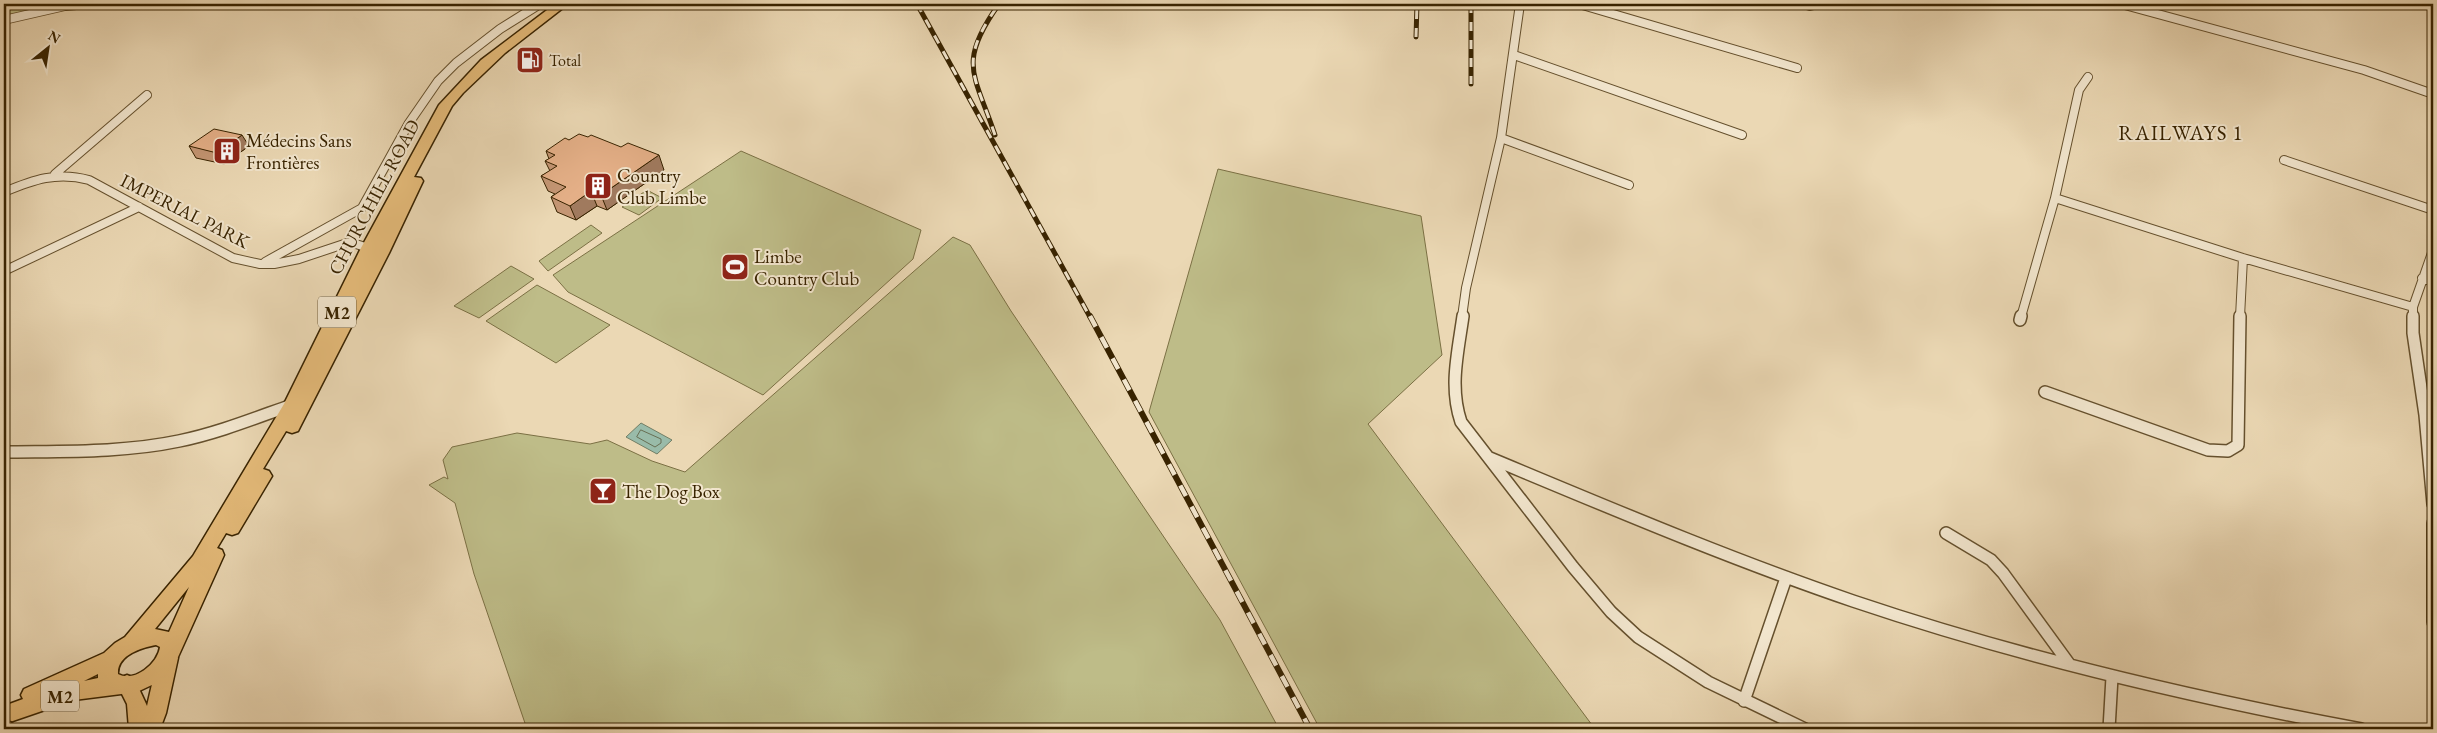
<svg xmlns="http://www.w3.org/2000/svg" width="2437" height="733" font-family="'EB Garamond',serif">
<rect width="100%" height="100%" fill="#ebd8b4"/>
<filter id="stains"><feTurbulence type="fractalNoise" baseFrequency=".004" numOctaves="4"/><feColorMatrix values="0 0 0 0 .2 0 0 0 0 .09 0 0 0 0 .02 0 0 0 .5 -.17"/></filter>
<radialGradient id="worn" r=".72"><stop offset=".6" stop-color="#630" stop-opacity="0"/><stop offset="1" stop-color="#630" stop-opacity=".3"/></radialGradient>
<path fill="#bebc88" stroke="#7b7044" d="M4,4H59L4,16Z
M741,151L921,230L913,259L763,395L568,292L553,275Z
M1218,169L1421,216L1442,355L1368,424L1595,729H1320L1149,412Z
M647,190L662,198L639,215L622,207Z
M591,225L602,233L548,271L539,261Z
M953,237L970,245L1011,311L1220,620L1279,729H527L474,574L455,503L429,485L444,477L448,479L443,460L452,447L517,433L590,444L607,440L652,461L685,472Z
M511,266L534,279L479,318L454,306Z
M537,285L610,325L556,363L486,321Z"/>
<path fill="#99bba9" stroke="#727e65" d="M641,423L672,440L657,454L626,437Z"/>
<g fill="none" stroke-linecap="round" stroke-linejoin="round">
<path stroke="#686f54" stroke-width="1" d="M641,430L661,439V443L655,447L637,437Z"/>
<defs>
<path id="minor-far1" d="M1579,4L1797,68
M1804,4L1810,6L1818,4
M2121,4L2364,70L2433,94
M4,20L65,6L88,4
M1514,55L1742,135
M1501,138L1629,185
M2284,160L2433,210
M55,174L147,95
M4,192C33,180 57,171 89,180L233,258L260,264H274L299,259L350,242L374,250
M2055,198L2243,258L2413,307
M265,262L362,208L409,123L438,81L456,63L500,29L540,4
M4,271L139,207
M2422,278L2433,282
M1462,317L1466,288L1501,138L1520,4
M2021,317L2055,198L2079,90L2088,77
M2240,317L2243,258
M2413,317V307L2433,250"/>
<path id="minor" d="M1463,316C1458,352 1449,387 1461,422L1573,567L1611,612L1638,637L1708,682L1805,729
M2413,316V333L2425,415L2433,504
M2020,320L2021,316
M2045,392L2208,450L2228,451L2238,445L2240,316
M4,452C62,451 122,453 179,441C218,433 255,418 292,405
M1490,458C1610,508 1730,559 1853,601C2019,657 2189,697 2361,729
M2433,523V622
M1946,533L1991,560L2003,573L2070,665
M1744,701L1786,578
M2109,729L2112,677"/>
<path id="primary" d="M168,650L175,652L178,658L166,713L160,729H129L127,704L117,684L120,678L127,675L134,678L147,706L158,658L161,652Z"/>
<path id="trunk" d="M555,4H568L505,53L463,93L452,106L414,177L421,178L423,181L389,253L300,427L298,431L292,433L286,431L263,469L269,471L272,476L269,481L238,533L232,535L226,533L217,548L222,550L224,555L178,657L164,677L154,684L137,692L74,700L4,724V706L23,699L21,695L24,689L104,653L115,643L125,637L193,556L284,404L361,248L439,105L481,60ZM189,587L169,632L155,629ZM156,645L160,647C158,663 135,683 118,674C117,655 141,648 156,645ZM98,674V678L84,681Z"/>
</defs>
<use href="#minor-far1" stroke="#65502d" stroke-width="10"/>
<use href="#minor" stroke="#65502d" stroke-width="14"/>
<use href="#primary" stroke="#382300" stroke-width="3"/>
<use href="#trunk" stroke="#382300" stroke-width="3"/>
<use href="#minor-far1" stroke="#f2e6ce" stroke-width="8"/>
<use href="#minor" stroke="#f2e6ce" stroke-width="11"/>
<use href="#primary" fill="#e6bc7a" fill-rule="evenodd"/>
<use href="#trunk" fill="#e6bc7a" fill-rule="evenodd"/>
<defs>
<path id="rail-far1" d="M917,4L1090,317
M1471,4V84
M1416,37L1417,4
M995,135C974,73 957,63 999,4"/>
<path id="rail" d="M1090,316L1310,729"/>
</defs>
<use href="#rail-far1" stroke="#382300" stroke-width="5"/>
<use href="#rail" stroke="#382300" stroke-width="6"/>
<use href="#rail-far1" stroke="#f2e6ce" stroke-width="3" stroke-dasharray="9" stroke-linecap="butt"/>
<use href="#rail" stroke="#f2e6ce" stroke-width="4.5" stroke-dasharray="12" stroke-linecap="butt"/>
</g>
<path fill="#c49674" stroke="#382300" d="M569,140L664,170L607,210L597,206L576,220L557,212L551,197L555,194L548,191L541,176L550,171L545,161L549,159L546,151Z
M189,146H249L224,164L196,158Z"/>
<path fill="#a07a5e" stroke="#382300" d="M242,135L249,146L224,164L217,153Z
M659,155L664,170L607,210L601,195Z
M591,191L597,206L576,220L570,206Z
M11,721L20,729H13Z"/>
<path fill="#e4af87" stroke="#382300" d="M214,129L242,135L217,153L189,146Z
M579,134L588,137L591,135L621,147L628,143L659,155L601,195L591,191L570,206L551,197L566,187L541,176L557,166L545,161L555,155L546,151L565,138L569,140Z
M11,721L13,729H4V725Z"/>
<defs>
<symbol id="fuel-square" viewBox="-11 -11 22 22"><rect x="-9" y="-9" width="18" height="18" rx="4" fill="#8f2418" stroke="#f2e6ce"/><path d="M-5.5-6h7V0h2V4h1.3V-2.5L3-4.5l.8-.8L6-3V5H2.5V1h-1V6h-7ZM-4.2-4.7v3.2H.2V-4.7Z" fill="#fff"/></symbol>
<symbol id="building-square" viewBox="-11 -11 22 22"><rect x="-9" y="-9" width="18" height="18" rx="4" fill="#8f2418" stroke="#f2e6ce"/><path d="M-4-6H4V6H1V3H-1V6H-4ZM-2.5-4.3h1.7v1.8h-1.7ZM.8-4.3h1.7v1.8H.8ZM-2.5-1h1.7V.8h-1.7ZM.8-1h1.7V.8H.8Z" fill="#fff"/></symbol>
<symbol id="stadium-square" viewBox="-11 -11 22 22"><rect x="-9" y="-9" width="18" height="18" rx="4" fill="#8f2418" stroke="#f2e6ce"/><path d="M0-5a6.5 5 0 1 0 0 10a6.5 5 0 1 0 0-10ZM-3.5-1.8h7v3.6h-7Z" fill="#fff"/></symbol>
<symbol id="bar-square" viewBox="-11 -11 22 22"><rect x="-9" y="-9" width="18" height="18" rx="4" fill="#8f2418" stroke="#f2e6ce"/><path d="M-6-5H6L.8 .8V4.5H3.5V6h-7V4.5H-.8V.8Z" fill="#fff"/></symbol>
</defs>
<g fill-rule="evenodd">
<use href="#fuel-square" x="514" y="44" width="32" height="32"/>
<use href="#building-square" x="211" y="135" width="32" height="32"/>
<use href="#building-square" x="582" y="170" width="32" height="32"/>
<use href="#stadium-square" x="719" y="251" width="32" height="32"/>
<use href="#bar-square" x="587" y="475" width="32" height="32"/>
</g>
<g text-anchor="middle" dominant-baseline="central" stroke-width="4" stroke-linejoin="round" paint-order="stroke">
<g font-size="16" fill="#382300" stroke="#f2e6ce" text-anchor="start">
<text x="549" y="60">Total</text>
</g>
<g fill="#f2e6ce" stroke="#705e3e" stroke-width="1">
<rect x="318" y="296.5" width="38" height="31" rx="4"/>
<rect x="41" y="680.5" width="38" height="31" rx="4"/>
</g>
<g font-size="18" font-weight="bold" fill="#382300">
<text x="337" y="312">M2</text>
<text x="60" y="696">M2</text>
</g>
<g font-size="19" fill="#382300" stroke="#f2e6ce" text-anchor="start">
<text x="246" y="140">Médecins Sans<tspan x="246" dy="22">Frontières</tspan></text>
<text x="617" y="175">Country<tspan x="617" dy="22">Club Limbe</tspan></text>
<text x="754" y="256">Limbe<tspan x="754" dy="22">Country Club</tspan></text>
<text x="622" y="491">The Dog Box</text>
</g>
<g font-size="19" fill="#382300" stroke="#f2e6ce">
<text transform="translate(374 197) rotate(-62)">CHURCHILL ROAD</text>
<text transform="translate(185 211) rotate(27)">IMPERIAL PARK</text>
</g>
<g font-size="21" letter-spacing="1" fill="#382300" stroke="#f2e6ce">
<text x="2181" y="132">RAILWAYS 1</text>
</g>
</g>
<rect width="2437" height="733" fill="none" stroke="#ebd8b4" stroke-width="20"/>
<rect x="5" y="5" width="2427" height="723" fill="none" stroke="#382300" stroke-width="2.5"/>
<rect x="10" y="10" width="2417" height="713" fill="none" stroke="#382300"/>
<g transform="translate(48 48) rotate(30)" stroke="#f2e6ce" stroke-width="4" paint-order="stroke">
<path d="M0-4L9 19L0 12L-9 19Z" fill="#382300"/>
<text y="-8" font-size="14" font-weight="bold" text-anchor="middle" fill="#382300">N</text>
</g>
<rect width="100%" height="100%" filter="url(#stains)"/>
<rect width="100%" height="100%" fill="url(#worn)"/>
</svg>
